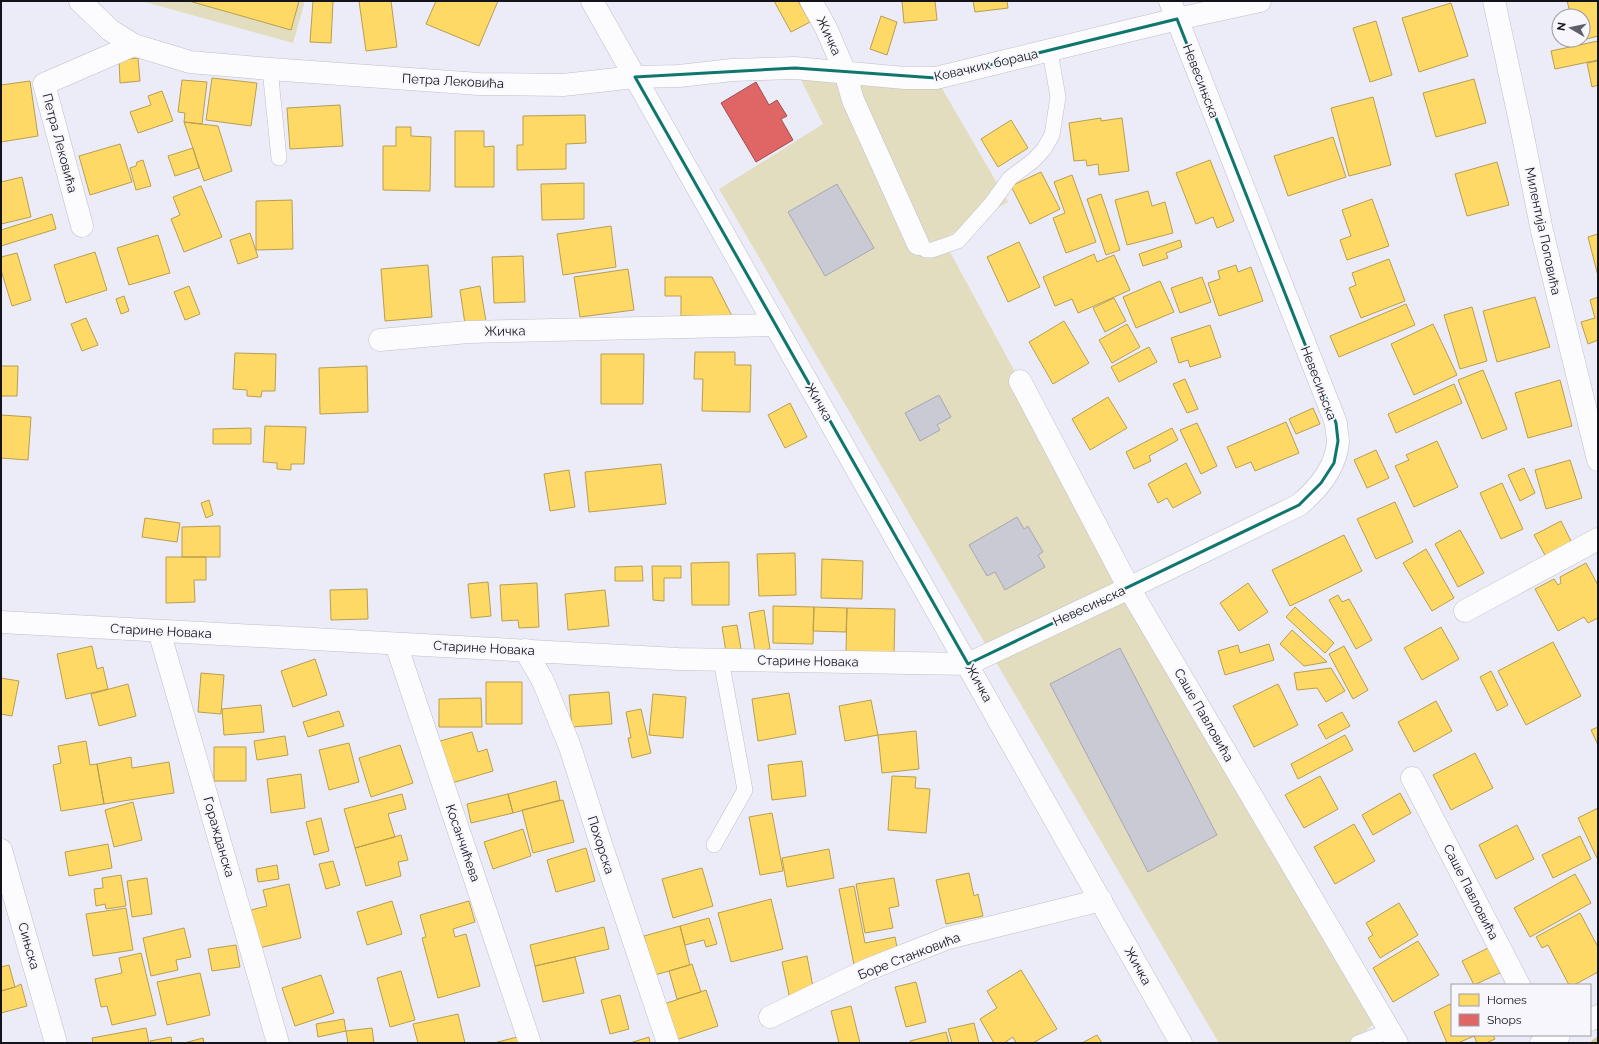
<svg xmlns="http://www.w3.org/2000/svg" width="1599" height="1044" font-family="Raleway,sans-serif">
<rect width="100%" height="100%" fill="#ececf8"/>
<path fill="#e3ddbf" d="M141,1H305L293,43Z
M795,68L936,78L1008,202L943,239L1020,381L1382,1017L1351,1043H1219L719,189L823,124Z"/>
<path fill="#ffd966" stroke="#b89e50" d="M189,1H299L291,30Z
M313,1H333L331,43L310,42Z
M359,1H391L397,47L366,51Z
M436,1H498L479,46L426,24Z
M774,1H798L810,22L791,32Z
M902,1H935L937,20L904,23Z
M973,1H1007L1008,8L975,12Z
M1567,1H1598V36L1583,40V16H1571Z
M1451,3L1468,56L1419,72L1402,18Z
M881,16L897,22L887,55L870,49Z
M1376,21L1392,75L1370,82L1353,28Z
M1598,41V60L1555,69L1551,51Z
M138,58L140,81L120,83L119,60Z
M1598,61V85L1592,87L1587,63Z
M212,78L257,83L251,126L206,120Z
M1474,79L1486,123L1436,137L1423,93Z
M182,80L207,82L202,124L184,122L185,113L178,112Z
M30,81L38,136L1,142V85Z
M162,91L173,121L138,133L130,112L151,105L148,96Z
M1373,97L1391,165L1349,176L1331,108Z
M340,105L343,146L290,149L287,108Z
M585,115L586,143L566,144V169L517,170V145H523V116Z
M1101,118V121L1122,118L1129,171L1099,175L1098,164L1087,166L1086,160L1074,161L1069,123Z
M1011,120L1028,148L998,167L981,139Z
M184,122L218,126L232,171L204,181Z
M396,127H411V136L431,137L430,191L383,190V146H396Z
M455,131H484V147L494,146V187H455Z
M1333,137L1346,177L1288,196L1274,156Z
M120,144L132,182L90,195L79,156Z
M193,148L199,168L175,176L168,156Z
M143,160L151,186L136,190L130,168L136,166L137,162Z
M1210,160L1234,221L1217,228L1213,217L1196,224L1176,173Z
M1497,162L1509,205L1467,216L1455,174Z
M1041,172L1060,209L1030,224L1011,186Z
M1072,175L1096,242L1066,253L1053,218L1065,213L1054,182Z
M22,177L31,217L1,224V182Z
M584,183V219L542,220L541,184Z
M201,186L222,237L184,252L171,219L180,215L173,197Z
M1148,191L1152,206L1165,202L1173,233L1127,245L1115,200Z
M1101,194L1120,250L1106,255L1087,199Z
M1372,199L1389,246L1347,260L1340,240L1351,236L1342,210Z
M292,200L293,249L256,250V201Z
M52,214L56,229L1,246V230Z
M611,226L616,267L563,275L557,234Z
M250,233L258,257L238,264L230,240Z
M1598,234V276L1588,237Z
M158,235L170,273L129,285L117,248Z
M1180,240L1182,247L1166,253L1168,258L1143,266L1139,254Z
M1019,242L1040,287L1008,302L987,257Z
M95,252L107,290L66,303L54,265Z
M17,253L31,300L12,306L1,270V257Z
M1094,254L1097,262L1114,255L1130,290L1078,313L1072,299L1055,306L1043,277Z
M523,256L525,302L494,303L492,257Z
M1389,259L1405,301L1361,318L1349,288L1356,285L1352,273Z
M428,265L432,317L385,321L381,269Z
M1236,265L1238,272L1251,267L1263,301L1219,316L1208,283L1220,279L1218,271Z
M628,269L634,310L580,317L574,277Z
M665,277H712L732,316H681V296H665Z
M1202,277L1211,302L1180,313L1171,288Z
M1160,281L1174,312L1136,328L1123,297Z
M189,286L200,314L185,320L174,292Z
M480,286L486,321L465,324L460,290Z
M124,296L129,311L121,314L116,299Z
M1535,297L1550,347L1497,362L1483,311Z
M1598,297V340L1588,344L1581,322L1595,318L1590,300Z
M1114,298L1126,321L1105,332L1093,308Z
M1406,304L1415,325L1339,357L1330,336Z
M1472,307L1487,361L1460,369L1444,315Z
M86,318L98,345L82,351L71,324Z
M1064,321L1089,363L1053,384L1029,342Z
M1127,324L1140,347L1112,363L1099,340Z
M1433,324L1457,375L1414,395L1391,344Z
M1210,325L1221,357L1190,367L1188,360L1179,363L1171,338Z
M1149,347L1157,362L1119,382L1111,367Z
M695,352H735V365H751L750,412L702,411L703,379H694Z
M235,353L276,354L275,391H262L261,397L247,396V390L233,389Z
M601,354H644L643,404H601Z
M1,366H18L17,396H1Z
M367,366L368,412L320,414L319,368Z
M1483,370L1507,429L1482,439L1458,380Z
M1185,379L1198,409L1187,413L1173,384Z
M1560,380L1572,426L1528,438L1515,393Z
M1454,384L1462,403L1396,433L1388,414Z
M1108,397L1127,428L1090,450L1072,419Z
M790,403L807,437L785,448L768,415Z
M1313,408L1320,424L1296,434L1289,419Z
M1,415L31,417L28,460L1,458Z
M1286,422L1299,453L1255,471L1251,462L1236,468L1227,447Z
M1197,423L1217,466L1201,474L1180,430Z
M265,426L306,427L304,464H291V470L277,469V463L263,462Z
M251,428V444H213V429Z
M1172,428L1178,440L1149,456L1151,461L1134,469L1126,452Z
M1437,441L1458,487L1414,507L1395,466L1409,460L1406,455Z
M1376,450L1389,478L1367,488L1354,460Z
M1570,460L1582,498L1546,509L1535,470Z
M1186,463L1201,493L1173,508L1167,498L1158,503L1148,484Z
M661,464L666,504L589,512L585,472Z
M1524,468L1535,493L1520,501L1508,475Z
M569,470L575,507L550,511L544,474Z
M1502,483L1523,529L1501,539L1480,493Z
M209,500L213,515L206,518L201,503Z
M1395,502L1413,542L1376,559L1357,519Z
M145,518L180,523L177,542L142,537Z
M1561,521L1572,543L1546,557L1534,535Z
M220,526V557H182V527Z
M1460,530L1484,573L1458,587L1435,544Z
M1344,535L1362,571L1290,606L1272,570Z
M1426,549L1454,598L1432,611L1403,563Z
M795,553L796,595L759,596L757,554Z
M166,557H206V580H194L195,602L166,603Z
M822,559L863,561L862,599L821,598Z
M729,562V605H692L691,563Z
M1586,563L1598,585V618L1588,623L1584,617L1558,631L1535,589L1554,579L1558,585L1561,583L1560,577Z
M642,566L643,581H615V567Z
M652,566H681V578H664V601L653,600Z
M488,582L491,616L471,618L468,584Z
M537,583L539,627L519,628L518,620L502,621L500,585Z
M1248,583L1268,612L1239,631L1220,603Z
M367,589L368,619L331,620L330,590Z
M605,590L609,626L568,630L565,594Z
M1338,595L1342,602L1349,599L1372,640L1356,649L1329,600Z
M773,606L814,607L813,644L773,643Z
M814,607L847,608L846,632L813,631Z
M1295,607L1334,643L1325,653L1286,617Z
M847,608L895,609L894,654L846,653Z
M764,610L770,649L755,651L749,613Z
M737,625L741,649L726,652L722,627Z
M1441,627L1459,659L1422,680L1404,648Z
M1292,630L1327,662L1304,666L1280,644Z
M1553,642L1581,696L1526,725L1498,671Z
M1269,644L1274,660L1225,675L1218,651L1238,645L1240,653Z
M92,646L97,669L103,667L108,689L66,699L57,654Z
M1344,646L1368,690L1353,699L1329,654Z
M315,659L327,695L293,707L281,671Z
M1331,668L1345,691L1326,702L1317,688L1297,690L1294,673Z
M1491,671L1508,705L1497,711L1480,677Z
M201,673L224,675L221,714L198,712Z
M1,678L19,681L12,716L1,714Z
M486,682H522V724H486Z
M128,684L136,716L99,726L91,694Z
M1278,684L1298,725L1254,747L1233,706Z
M609,692L612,724L572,727L569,695Z
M789,693L796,734L758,741L752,699Z
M653,694L686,697L683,738L649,735Z
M481,698L482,727H439V699Z
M871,700L878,735L845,741L839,706Z
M1436,701L1452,731L1414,752L1398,722Z
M261,705L264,732L224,735L222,709Z
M641,709L651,753L632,758L628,738H631L626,712Z
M339,711L344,726L308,737L303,722Z
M1342,712L1350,726L1326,739L1318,725Z
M1598,727V745L1591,730Z
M916,731L919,769L882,773L878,735Z
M472,732L478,752L487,749L493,771L452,783L440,741Z
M1345,735L1353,750L1298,779L1291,764Z
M285,736L288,755L257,760L254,741Z
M86,741L90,765L97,764L104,804L61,811L53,765L61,763L58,746Z
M349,743L359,782L329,790L319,750Z
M400,745L413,783L371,797L359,758Z
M214,747H246V781H214Z
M1475,753L1493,788L1451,810L1433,775Z
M131,757L132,768L169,762L174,793L104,804L97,764Z
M802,761L806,796L772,800L768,765Z
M301,774L305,808L271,813L267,779Z
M892,776L916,777L915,788L930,789L926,833L888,830Z
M1320,776L1338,809L1304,828L1285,795Z
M556,781L560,800L513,813L508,794Z
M1400,793L1411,813L1373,835L1362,815Z
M402,794L406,809L388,814L395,837L355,848L344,809Z
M508,794L513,813L471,823L467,804Z
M563,800L574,842L533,853L522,810Z
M133,802L142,840L114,847L105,810Z
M1598,808V858H1597L1578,818Z
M772,813L783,871L760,875L749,817Z
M321,818L329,851L314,855L306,822Z
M1354,824L1375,861L1335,884L1314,847Z
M1517,825L1534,859L1496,879L1479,845Z
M523,829L531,856L493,869L484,842Z
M401,835L408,860L398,862L401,876L366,886L355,848Z
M1580,836L1591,859L1553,878L1542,855Z
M108,844L112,868L69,876L65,852Z
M586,848L595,881L556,892L547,860Z
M829,849L834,878L787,887L782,858Z
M333,861L340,885L326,889L319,864Z
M277,865L279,879L258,882L256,869Z
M702,868L713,906L673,918L662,879Z
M969,873L974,896L978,894L983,916L946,924L936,880Z
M1575,874L1591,903L1530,937L1514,908Z
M121,875L126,906L106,909L105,904L96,906L94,889L103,888L102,878Z
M147,878L152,914L132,917L127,881Z
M894,878L899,906L889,908L893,928L865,933L856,884Z
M289,884L301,938L259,948L251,910L267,906L263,890Z
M854,886L865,943L895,937L899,957L854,965L839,889Z
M771,899L783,949L731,962L718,913Z
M392,901L402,934L367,945L357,912Z
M469,901L475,922L453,929L455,937L466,934L480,986L438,998L422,938L426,937L420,915Z
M1399,903L1418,935L1380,958L1368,938L1373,935L1366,923Z
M126,908L133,950L93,956L86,914Z
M1580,913L1598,947V972L1574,985H1569L1548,945L1542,948L1536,937Z
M709,918L717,944L706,947L704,940L685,945L680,926Z
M680,926L690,965L655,975L644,936Z
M604,927L609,949L535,966L530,945Z
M184,928L191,957L176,960L178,970L151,976L143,938Z
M1418,941L1439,975L1393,1002L1373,968Z
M236,945L240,967L212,971L208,949Z
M1488,948L1500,973L1474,985L1462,961Z
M141,953L156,1015L112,1025L107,1006L101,1007L95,979L122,973L119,958Z
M807,956L813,987L790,999L782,962Z
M575,957L584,993L543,1002L535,966Z
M692,964L701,992L677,999L669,971Z
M9,965L15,987L1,991V967Z
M1021,970L1057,1029L1033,1043H1016L1013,1037L1004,1043H994L980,1019L997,1008L987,991Z
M401,971L415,1020L390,1027L377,978Z
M200,973L210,1015L167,1025L157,982Z
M321,975L334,1013L295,1026L282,988Z
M916,982L926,1022L906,1027L895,987Z
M21,984L27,1006L1,1013V991L15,987Z
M706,990L718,1026L676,1040L664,1004Z
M620,995L629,1029L610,1034L601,1000Z
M1450,1004L1452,1008V1035H1493L1495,1039L1486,1043H1477L1474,1036L1458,1043H1447L1434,1012Z
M851,1006L860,1043H839L831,1011Z
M458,1014L465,1043H418L413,1024Z
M344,1019L346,1031L318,1037L316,1024Z
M974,1023L979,1043H952L948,1029Z
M146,1028L149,1043H93L92,1038Z
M372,1028L374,1043H348L346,1031Z
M946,1032L949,1043H910V1041Z
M1097,1035L1102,1043H1082Z
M171,1037L172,1043H151L150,1041Z
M517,1037L519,1043H494Z
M649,1037L650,1043H630Z
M203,1038L204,1043H184Z"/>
<path fill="#e06666" stroke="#a24d50" d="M756,82L769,105L777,100L787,116L781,119L793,140L756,162L721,103Z"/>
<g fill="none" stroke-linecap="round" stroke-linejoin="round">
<path stroke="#d6cb91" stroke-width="8" d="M1595,1043L1598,1041"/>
</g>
<path fill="#cacad5" stroke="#a7a7b2" d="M837,184L874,248L825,276L788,212Z
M939,395L951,417L937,425L940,430L920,441L905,413Z
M1017,517L1024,529L1028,526L1043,552L1038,555L1045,567L1005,590L995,572L987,576L969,545Z
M1120,648L1217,835L1148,872L1050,684Z"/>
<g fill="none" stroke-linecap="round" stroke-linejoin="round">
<defs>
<path id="service" d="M270,69L279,158
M918,244L926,250H932L958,241L991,204L1010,178L1034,160L1044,149L1052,135L1058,97L1050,51
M714,845L745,790L721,660
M1358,1043L1389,1031"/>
<path id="minor" d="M80,1L110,30L134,45L190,62L270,69L479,84L563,85L635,77L679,76L732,70L795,68L905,78H936L1177,19L1260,1
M811,1L826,28L845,72L853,100L918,244
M1494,1L1521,126L1542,231L1598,460
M82,226L44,84L134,45
M380,340L468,332L775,325
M1020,381L1129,588L1397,1043
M1465,611L1598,539
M1,622L678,659L968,664L1129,588L1299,505C1318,489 1336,468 1338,442C1338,436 1336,429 1336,423L1170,1
M159,631L278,1043
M396,644L530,1043
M525,650L543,681L570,747L601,844L668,1043
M1412,778L1519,985
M1,850L56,1043
M770,1017L869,969L948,938L1101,900
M1590,1020L1598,1016
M1541,1043L1559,1035"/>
<path id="secondary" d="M592,1L1181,1043"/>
</defs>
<use href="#service" stroke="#bfbfca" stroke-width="16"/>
<use href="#minor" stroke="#bfbfca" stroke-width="23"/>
<use href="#secondary" stroke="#bfbfca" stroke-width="23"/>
<use href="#service" stroke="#fcfcfe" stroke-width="15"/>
<use href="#minor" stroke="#fcfcfe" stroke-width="22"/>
<use href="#secondary" stroke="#fcfcfe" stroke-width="22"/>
</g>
<path fill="none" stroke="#0f766e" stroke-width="3" stroke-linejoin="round" d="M1177,19L1336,423L1338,441L1334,463L1321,483L1299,505L968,664L635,77L795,68L936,78Z"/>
<g text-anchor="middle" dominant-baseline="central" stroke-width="4" stroke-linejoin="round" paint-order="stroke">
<g font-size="13" fill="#13131c" stroke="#f6f6fc">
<text transform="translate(829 36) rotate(65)">Жичка</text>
<text transform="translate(986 65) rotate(-13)">Ковачких бораца</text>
<text transform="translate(453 81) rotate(3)">Петра Лековића</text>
<text transform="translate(1201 81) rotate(69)">Невесињска</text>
<text transform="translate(60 143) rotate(75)">Петра Лековића</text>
<text transform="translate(1543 231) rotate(78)">Милентија Поповића</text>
<text transform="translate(505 331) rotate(-1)">Жичка</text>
<text transform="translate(1319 383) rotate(69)">Невесињска</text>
<text transform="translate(819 402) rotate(60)">Жичка</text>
<text transform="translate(1089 606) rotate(-25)">Невесињска</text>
<text transform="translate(161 631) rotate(3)">Старине Новака</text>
<text transform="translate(484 648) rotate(3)">Старине Новака</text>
<text transform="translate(808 661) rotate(1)">Старине Новака</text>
<text transform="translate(979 683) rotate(61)">Жичка</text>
<text transform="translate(1204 715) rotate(60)">Саше Павловића</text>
<text transform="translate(219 837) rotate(74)">Горажданска</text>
<text transform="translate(463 843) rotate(71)">Косанчићева</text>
<text transform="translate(601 845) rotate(72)">Похорска</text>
<text transform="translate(1471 892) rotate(63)">Саше Павловића</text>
<text transform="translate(29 946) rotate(74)">Сињска</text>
<text transform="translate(909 956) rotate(-21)">Боре Станковића</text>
<text transform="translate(1138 966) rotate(61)">Жичка</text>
</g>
</g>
<rect width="1599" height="1044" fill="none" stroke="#13131c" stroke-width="4"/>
<rect x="1451" y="984" width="140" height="52" fill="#f6f6fc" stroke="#9b9ba2"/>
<rect x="1459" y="994" width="20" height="12" fill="#ffd966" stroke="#9b9ba2"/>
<text x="1487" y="1004" font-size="12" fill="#13131c">Homes</text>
<rect x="1459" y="1014" width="20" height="12" fill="#e06666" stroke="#9b9ba2"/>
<text x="1487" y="1024" font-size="12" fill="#13131c">Shops</text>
<g transform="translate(1571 28) rotate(279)"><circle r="19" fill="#f6f6fc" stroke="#9b9ba2"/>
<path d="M0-3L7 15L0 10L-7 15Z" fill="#5f5f69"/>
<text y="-6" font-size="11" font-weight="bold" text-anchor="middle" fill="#13131c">N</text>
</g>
</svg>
